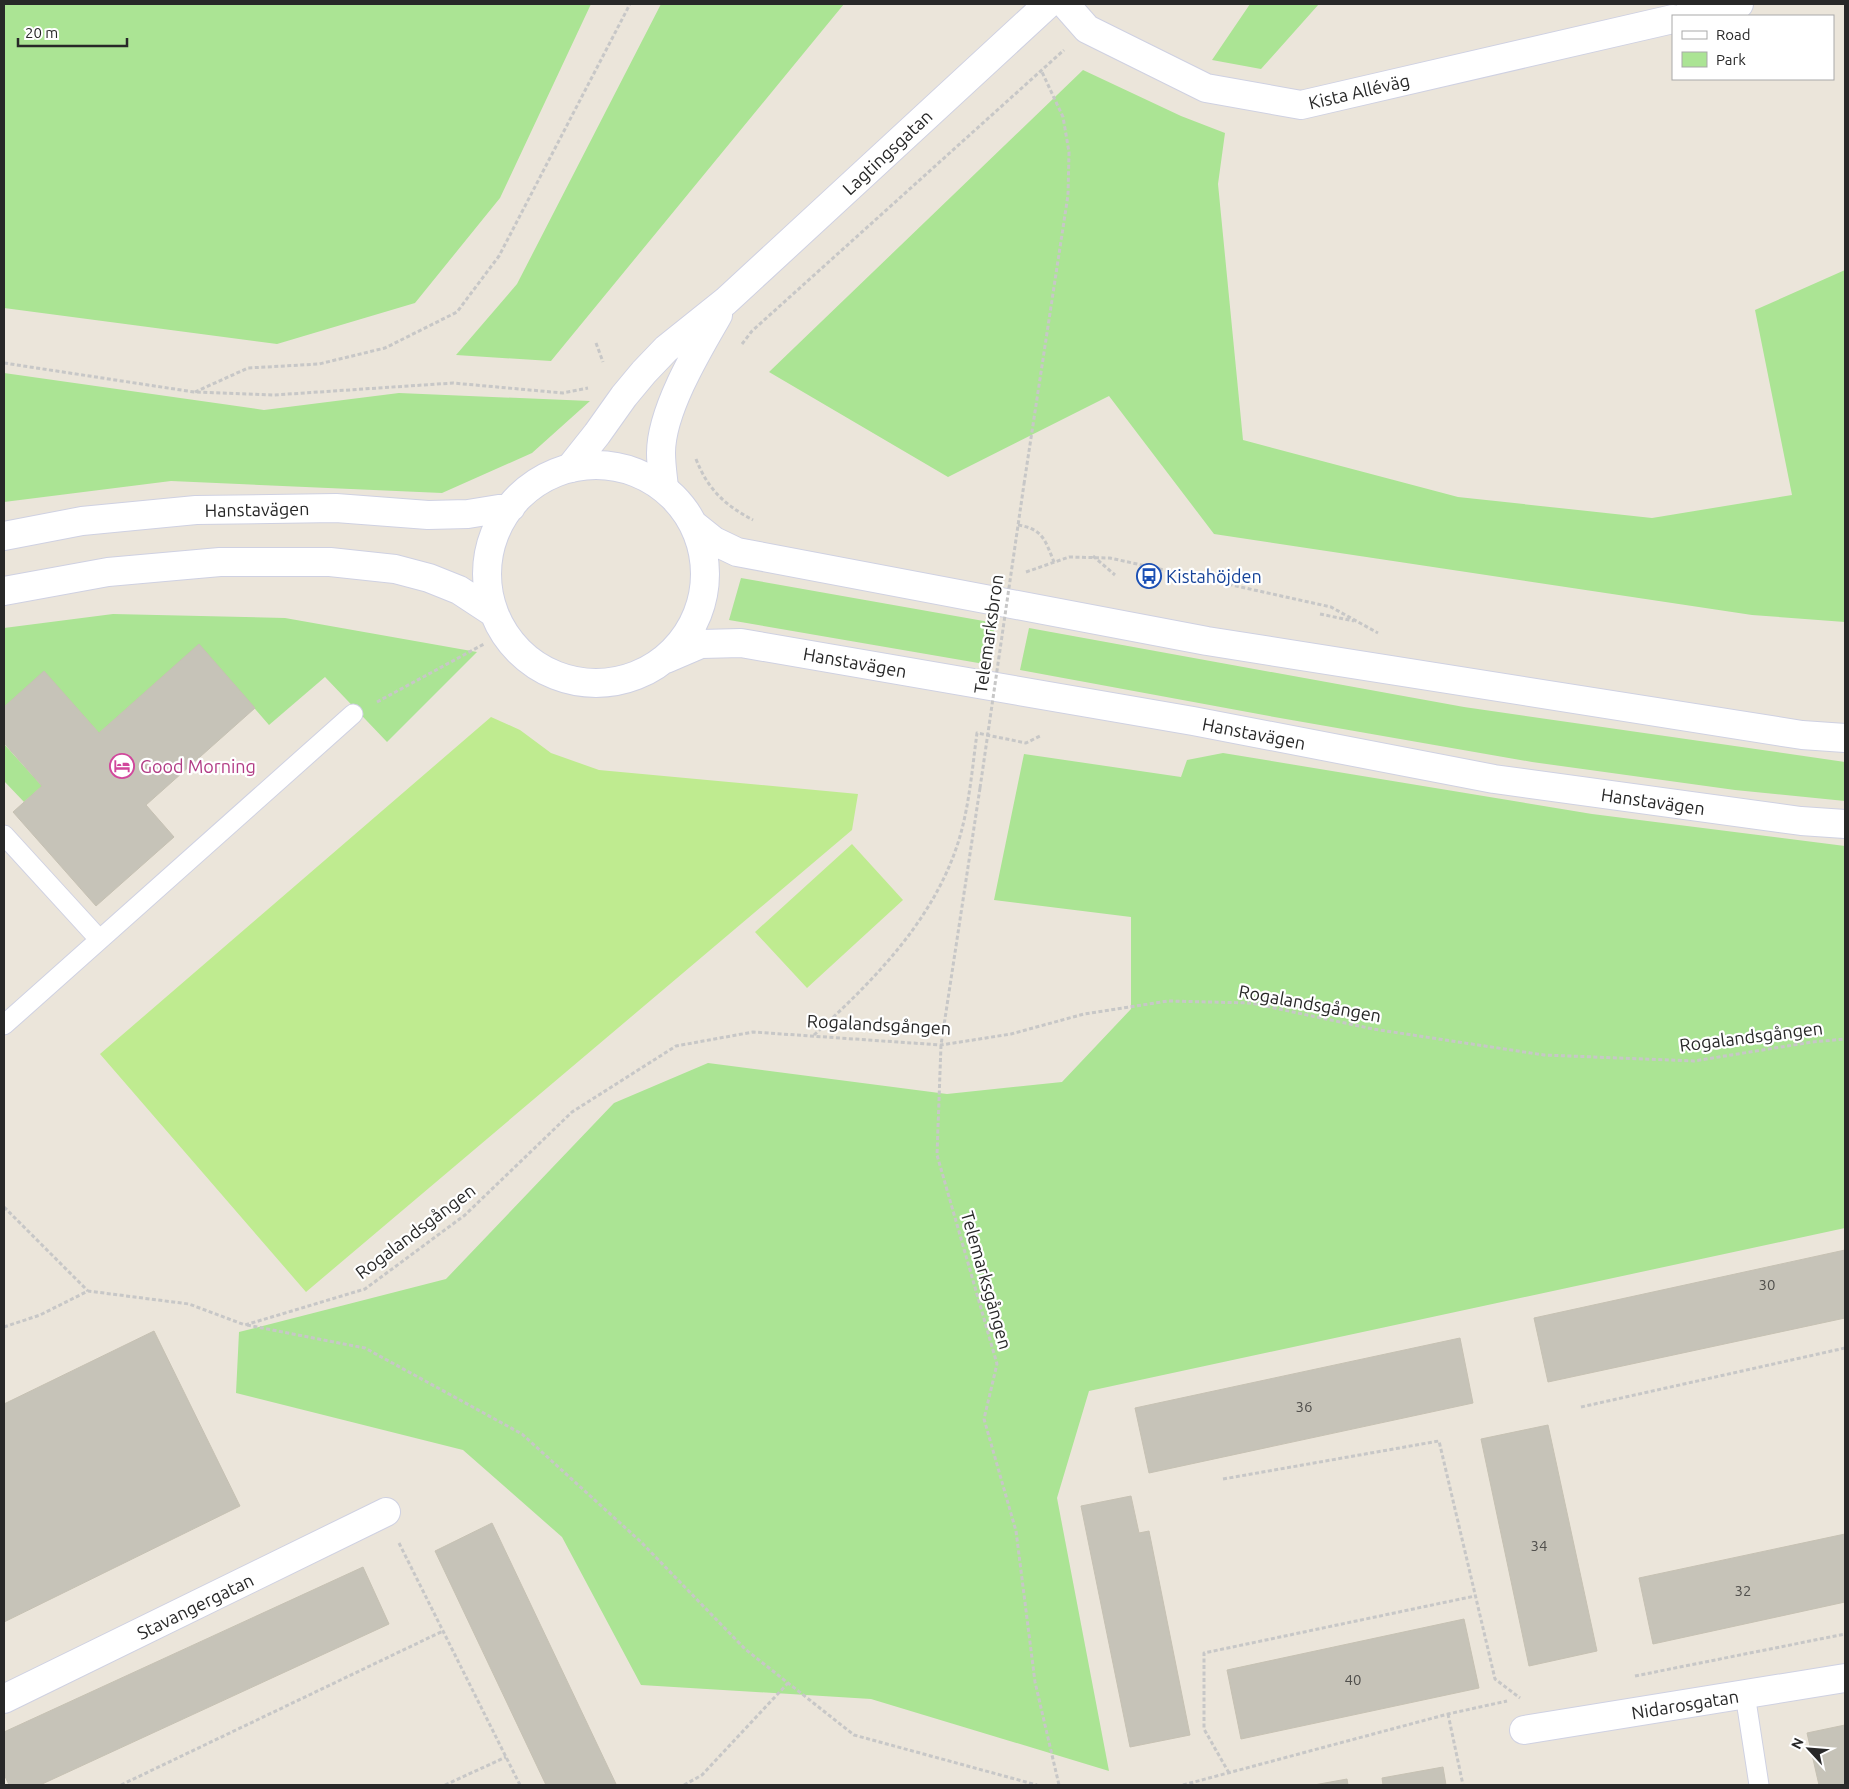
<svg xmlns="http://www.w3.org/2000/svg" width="1849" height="1789" font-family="Ubuntu,sans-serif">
<rect width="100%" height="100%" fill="#ebe5da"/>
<path fill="#abe494" d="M4,4H591L500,198L415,303L277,344L4,308Z
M661,4H844L551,361L456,355L517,284Z
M1250,4H1319L1261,69L1212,60Z
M1083,70L1181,116L1225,133L1218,184L1243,440L1458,497L1652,518L1792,495L1755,310L1845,270V622L1752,615L1214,534L1109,396L948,477L769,372Z
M4,373L264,410L399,393L590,401L532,453L442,493L171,481L4,502Z
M741,578L995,623L990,665L729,620Z
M113,614L285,618L477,652L387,742L325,677L269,725L199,645L99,733L44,672L4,707V628Z
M1029,628L1464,707L1845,762V801L1735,790L1532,762L1280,718L1020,670Z
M4,744L42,786L24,802L4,781Z
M1223,753L1592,814L1845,846V1228L1089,1391L1057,1498L1109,1771L871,1699L641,1685L562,1537L463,1450L236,1393L239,1332L446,1279L614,1103L708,1063L947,1094L1062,1082L1131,1009V917L994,900L1024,754L1181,777L1187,760Z"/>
<path fill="#bfeb90" d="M491,717L520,730L551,753L599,770L858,794L852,830L306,1292L100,1054Z
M852,844L903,900L807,988L755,932Z"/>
<path fill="#c6c3b8" stroke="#c6c1b3" d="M199,644L255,708L146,805L174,837L96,906L13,812L42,786L4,743V707L44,671L99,733Z
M1845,1250V1318L1548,1382L1534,1318Z
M154,1331L240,1506L4,1622V1404Z
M1460,1338L1473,1403L1149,1473L1135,1408Z
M1548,1425L1597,1651L1529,1666L1481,1439Z
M1131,1496L1139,1533L1149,1531L1190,1735L1130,1747L1081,1506Z
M492,1523L616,1784L613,1785H546L435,1551Z
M1845,1534V1602L1653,1644L1639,1578Z
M363,1567L389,1624L40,1785H9L4,1774V1732Z
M1464,1619L1479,1688L1241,1739L1227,1670Z
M1845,1725V1785H1819L1807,1733Z
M1443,1767L1446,1785H1383L1382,1778Z
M1347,1779L1348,1785H1314Z"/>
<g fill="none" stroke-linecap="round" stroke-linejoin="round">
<defs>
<path id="service" d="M4,835L99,939
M4,1025L353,714
M1745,1694L1759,1785"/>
<path id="minor" d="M1065,4L1087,29L1206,88L1301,105L1673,19
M1686,16L1739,4
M4,1699L386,1512
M1524,1730L1845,1678"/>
<path id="tertiary" d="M570,468L597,434L624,396L644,372L666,349L726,301L1048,4
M664,488C663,477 661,465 661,453C661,411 697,351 718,315"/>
<path id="secondary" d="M487 574a109 109 0 1 1 218 0a109 109 0 1 1-218 0Z
M694,525L714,541L737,552L1207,641L1802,735L1845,738
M4,536L82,521L196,510L336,508L428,515L468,514L511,507
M4,591L108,572L220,562H330L395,569L429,578L459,590L494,613
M666,659L701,644L741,643L1193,721L1494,779L1801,821L1845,824"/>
</defs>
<use href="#service" stroke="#cfd1e2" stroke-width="21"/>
<use href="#minor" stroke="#cfd1e2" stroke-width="30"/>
<use href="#tertiary" stroke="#cfd1e2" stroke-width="30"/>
<use href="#secondary" stroke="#cfd1e2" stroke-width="30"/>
<path stroke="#c7c7c7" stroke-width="3" stroke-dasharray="4 2.5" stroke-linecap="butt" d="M596,343L603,362
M742,344L752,331L1064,50
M4,363L194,392L274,395L453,383L563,393L588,388
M195,392L248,368L319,364L385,348L457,312L499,256L630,4
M696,459C708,490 725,505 753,520
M1024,484L1068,195L1069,152L1063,117L1042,72
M1018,525C1043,529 1045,540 1054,562
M1093,556L1115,575
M1026,572L1069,557L1110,558L1331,607L1378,633
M1320,614L1354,621
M377,702L484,644
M980,788L941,1045L937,1155L997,1364L984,1419L1016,1531L1035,1682L1059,1785
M814,1035C873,981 931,923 957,846C969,810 972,770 977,733L1026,743L1042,735
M4,1207L88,1291
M247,1325L365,1348L522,1434L641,1542L745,1649L854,1735L1037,1785
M4,1327L40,1315L88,1291L189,1304L245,1325L365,1289L465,1215L572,1112L676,1046L753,1032L941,1045L1011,1034L1084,1014L1168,1001L1251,1003L1373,1029L1544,1055L1694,1061L1812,1042L1845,1039
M1581,1407L1845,1348
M1223,1479L1439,1441L1495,1679L1520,1698
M399,1543L520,1785
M1635,1676L1845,1634
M1448,1714L1463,1785
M1229,1773L1204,1729V1653L1475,1596
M121,1785L443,1631
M445,1785L506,1757
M684,1785L702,1775L788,1683
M1183,1785L1448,1714L1507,1701"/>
<use href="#service" stroke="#fff" stroke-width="19"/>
<use href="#minor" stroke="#fff" stroke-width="28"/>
<use href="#tertiary" stroke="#fff" stroke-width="28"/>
<use href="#secondary" stroke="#fff" stroke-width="28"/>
<path stroke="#c7c7c7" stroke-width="3" stroke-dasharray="4 2.5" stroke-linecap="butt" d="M980,788L1024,484"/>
</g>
<defs>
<symbol id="bus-ring" viewBox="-11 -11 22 22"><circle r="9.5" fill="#fff" stroke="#1a4fb4" stroke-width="1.5"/><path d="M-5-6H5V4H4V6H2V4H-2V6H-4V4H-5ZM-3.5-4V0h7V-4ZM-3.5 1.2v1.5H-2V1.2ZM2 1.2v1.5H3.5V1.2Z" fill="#1a4fb4"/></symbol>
<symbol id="hotel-ring" viewBox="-11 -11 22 22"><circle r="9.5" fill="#fff" stroke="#d1479c" stroke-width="1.5"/><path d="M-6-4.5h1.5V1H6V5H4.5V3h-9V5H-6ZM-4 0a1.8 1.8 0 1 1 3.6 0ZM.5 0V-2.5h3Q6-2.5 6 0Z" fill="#d1479c"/></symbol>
</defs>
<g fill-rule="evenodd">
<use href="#bus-ring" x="1135" y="562" width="28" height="28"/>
<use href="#hotel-ring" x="108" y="752" width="28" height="28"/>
</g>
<g text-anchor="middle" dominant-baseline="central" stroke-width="4.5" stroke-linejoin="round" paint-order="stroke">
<g font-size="15" fill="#504f4c">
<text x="1767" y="1284">30</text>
<text x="1304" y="1406">36</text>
<text x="1539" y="1545">34</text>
<text x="1743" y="1590">32</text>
<text x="1353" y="1679">40</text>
</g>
<g font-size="18" fill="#282828" stroke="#fff">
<text transform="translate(1359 91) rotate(-13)">Kista Alléväg</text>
<text transform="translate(887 152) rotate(-43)">Lagtingsgatan</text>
<text transform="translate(257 509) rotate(-1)">Hanstavägen</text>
<text transform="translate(988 634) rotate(-82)">Telemarksbron</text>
<text transform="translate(855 662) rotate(10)">Hanstavägen</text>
<text transform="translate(1254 733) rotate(11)">Hanstavägen</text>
<text transform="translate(1653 801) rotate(8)">Hanstavägen</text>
<text transform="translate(1310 1003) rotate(10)">Rogalandsgången</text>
<text transform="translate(879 1024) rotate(3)">Rogalandsgången</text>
<text transform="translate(1751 1036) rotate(-7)">Rogalandsgången</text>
<text transform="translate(415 1231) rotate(-37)">Rogalandsgången</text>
<text transform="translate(987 1280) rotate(74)">Telemarksgången</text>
<text transform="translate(195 1606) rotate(-26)">Stavangergatan</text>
<text transform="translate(1685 1704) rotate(-9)">Nidarosgatan</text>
</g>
<g font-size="18" fill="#164399" stroke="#fff" text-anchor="start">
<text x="1166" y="576">Kistahöjden</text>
</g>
<g font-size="18" fill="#b23c85" stroke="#fff" text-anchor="start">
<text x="140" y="766">Good Morning</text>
</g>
</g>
<rect width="1849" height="1789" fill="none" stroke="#282828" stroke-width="10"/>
<rect x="1672" y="15" width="162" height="65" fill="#ffffff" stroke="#a9a9a9"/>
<rect x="1682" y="31" width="25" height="8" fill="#ffffff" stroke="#a9a9a9"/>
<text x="1716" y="40" font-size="15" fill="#282828">Road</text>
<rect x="1682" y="52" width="25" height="15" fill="#abe494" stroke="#a9a9a9"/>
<text x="1716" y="65" font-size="15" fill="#282828">Park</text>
<g transform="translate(1809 1749) rotate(296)" stroke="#ffffff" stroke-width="4" paint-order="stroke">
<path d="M0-4L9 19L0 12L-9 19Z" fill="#282828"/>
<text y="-8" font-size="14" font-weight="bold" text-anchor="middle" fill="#282828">N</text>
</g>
<path d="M18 38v8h109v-8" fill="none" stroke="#282828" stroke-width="2.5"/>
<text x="25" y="38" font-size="15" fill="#282828" stroke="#ffffff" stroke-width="4" paint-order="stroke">20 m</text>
</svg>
